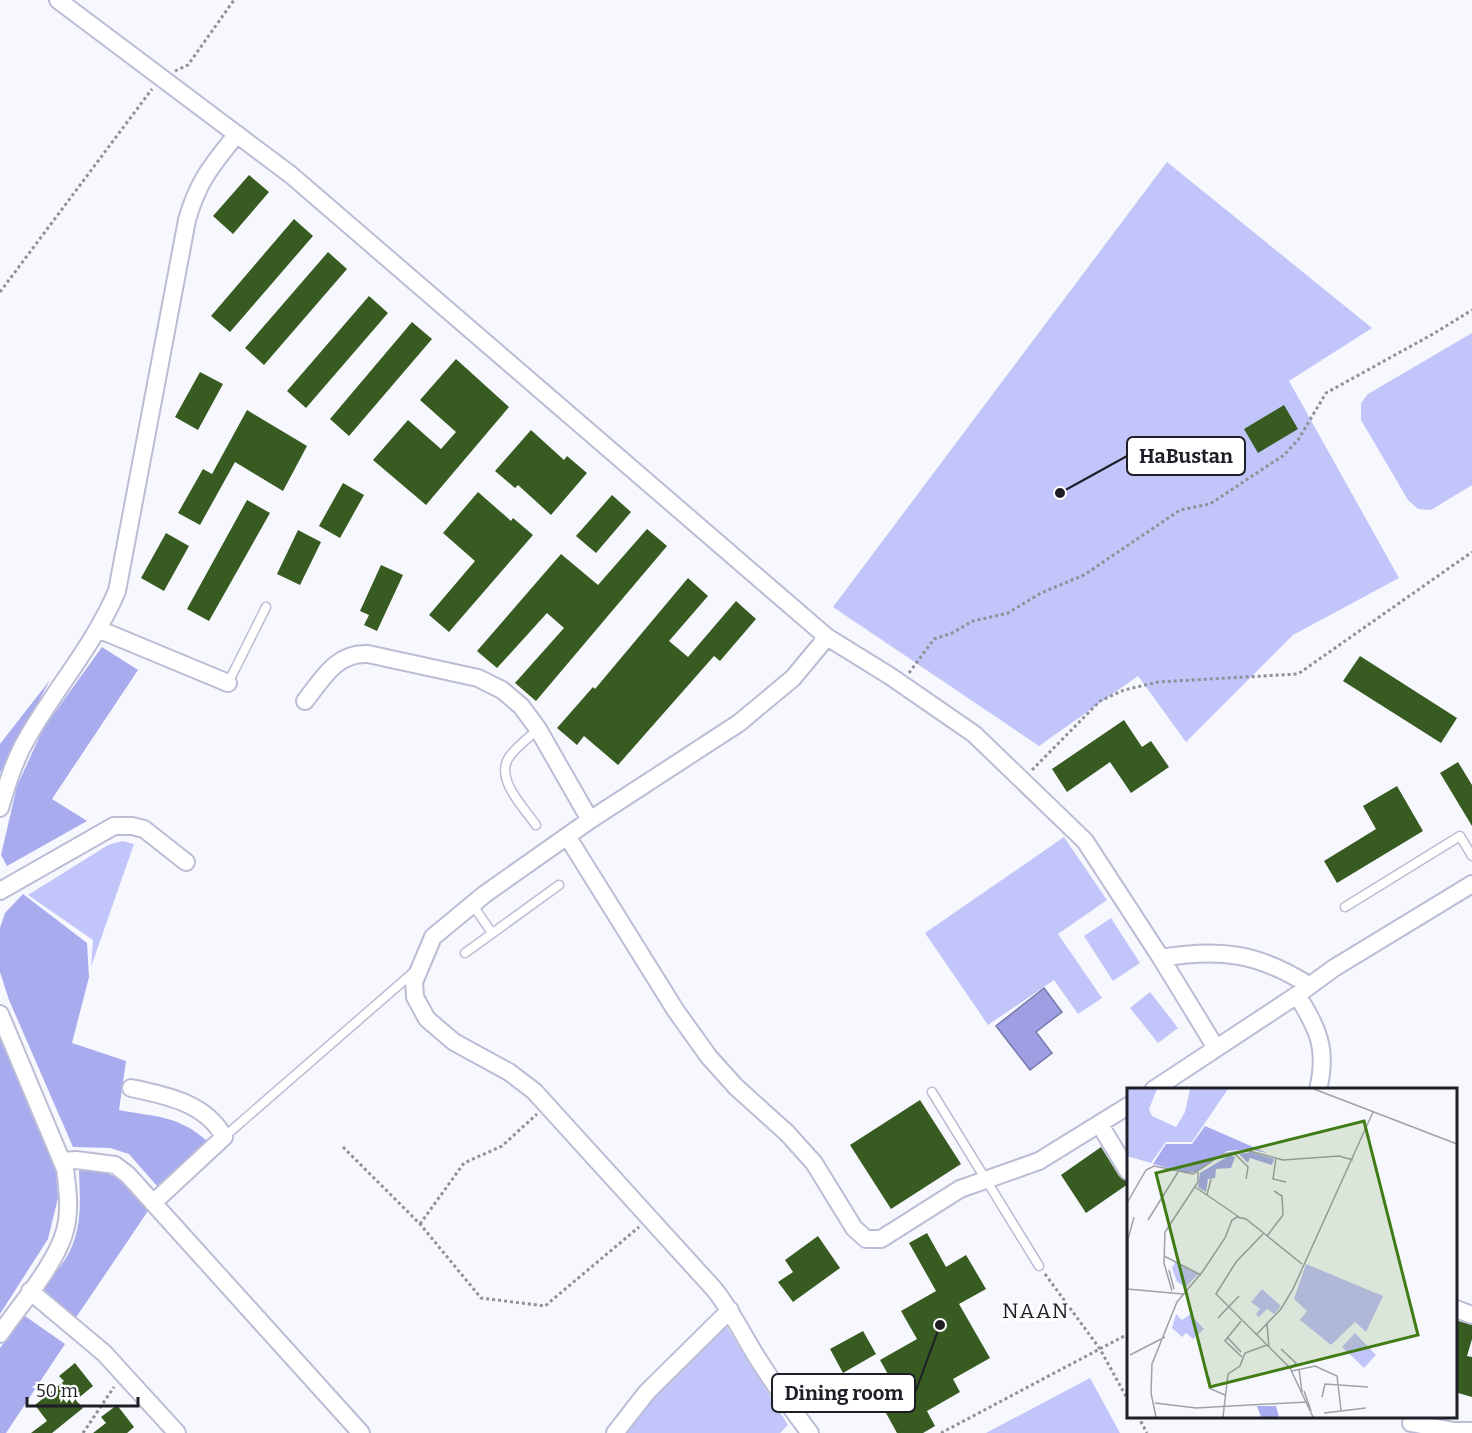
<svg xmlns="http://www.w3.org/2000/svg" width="1472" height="1433" font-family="Bitter,serif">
<rect width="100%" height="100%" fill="#f7f8fd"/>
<path fill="#c2c5fa" d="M1167,162L1372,328L1289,381L1399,578L1293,635L1186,742L1138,676L1039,746L833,607Z
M1472,333V485L1431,510L1418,509L1408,500L1361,420V403L1368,394Z
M1064,837L1107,900L1058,934L1102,998L1078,1014L1054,980L988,1025L925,933Z
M122,841L134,844L91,967L93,940L28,895L108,845Z
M1111,918L1140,963L1113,981L1084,936Z
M1150,992L1178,1028L1158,1043L1130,1008Z
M725,1324L788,1425L780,1433H624L639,1413Z
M1090,1378L1120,1433H986Z"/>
<path fill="#a8abee" d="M102,647L138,670L52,799L87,821L7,866L1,855L17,786L43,729Z
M50,680L0,773V744Z
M23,894L87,943L89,977L72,1043L126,1061L119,1110C155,1117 178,1115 207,1141L157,1186L129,1154L110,1148L73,1147L9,1000L0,972V928L5,913Z
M0,1039L56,1172L58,1198L48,1239L0,1314Z
M96,1169L116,1177L148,1211L75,1319L42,1288C53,1275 66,1262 72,1246C82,1223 80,1195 79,1171Z
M25,1316L65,1344L6,1433H0V1348Z"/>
<path fill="#9d9fe2" stroke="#7778aa" stroke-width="1.5" d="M1044,988L1062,1012L1036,1032L1052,1053L1030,1070L996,1026Z"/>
<path fill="#375b20" d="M249,175L269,192L233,234L213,216Z
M294,219L313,236L230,332L211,316Z
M328,252L347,269L264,365L245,348Z
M369,296L388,313L306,408L287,391Z
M412,322L432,339L349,436L330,419Z
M456,359L509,407L426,505L373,460L408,420L441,449L456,432L420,400Z
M200,372L223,384L198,430L175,417Z
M1284,405L1298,429L1258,453L1244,429Z
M247,410L307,446L283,491L235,462L200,525L178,513L203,469L212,474Z
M531,430L564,460L567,456L587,473L551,515L518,485L515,488L495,471Z
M343,483L364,495L340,538L319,526Z
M478,492L511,521L513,518L533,535L449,632L429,615L475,561L443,533Z
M612,495L631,512L596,553L576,536Z
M247,500L270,513L209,621L187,609Z
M647,529L667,546L536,701L515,683L564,628L547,613L497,668L477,651L561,554L598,585Z
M298,530L321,542L300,585L277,574Z
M166,533L189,546L164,591L141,578Z
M381,565L403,575L377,631L364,625L369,615L360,611Z
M688,578L708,596L669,641L688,657L736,601L756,619L720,661L714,656L618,765L584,736L577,745L557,728L593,687L595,689Z
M1360,656L1457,718L1441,743L1343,681Z
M1124,720L1142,747L1151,741L1169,767L1131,793L1110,762L1067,792L1052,769Z
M1458,762L1472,785V826L1440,773Z
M1397,786L1423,831L1337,883L1324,861L1376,829L1363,806Z
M920,1100L961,1164L891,1209L850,1145Z
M1101,1147L1119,1176L1127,1181L1128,1184L1086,1213L1061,1175Z
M927,1233L946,1267L966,1255L986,1289L959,1304L990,1358L953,1379L960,1392L927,1411L935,1426L923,1433H897L881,1404L899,1394L880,1360L917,1339L901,1311L936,1291L909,1243Z
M818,1236L840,1268L793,1302L778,1282L793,1272L785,1260Z
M1455,1320L1472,1325V1339L1467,1356L1472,1357V1397L1455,1392Z
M863,1331L876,1354L843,1373L830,1349Z
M75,1363L93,1386L76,1400L83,1408L52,1433H31L47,1421L35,1405L64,1381L59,1376Z
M117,1405L134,1427L127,1433H93L106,1423L101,1417Z"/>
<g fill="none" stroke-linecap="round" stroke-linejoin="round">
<defs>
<path id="lane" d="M228,683L266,607
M536,825C524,808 496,780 508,759C514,748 529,738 538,729
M472,904L492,933
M1345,907L1460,836L1472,856
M465,953L559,885
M932,1092L1039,1266
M224,1137L416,970"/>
<path id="street" d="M58,0L291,175L827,637L890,676L974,734L1085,841L1161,958L1216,1048
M98,629L228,683
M305,701C323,678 337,652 368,654L478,678L502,690L521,706L538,729L590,820
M0,808C7,785 14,761 26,740C55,689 94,645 117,591L187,220C198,181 212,165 237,134
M567,836L676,1011L709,1057L736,1087L787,1133L814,1163L854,1228L866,1239H881L960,1189L1039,1161L1128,1106
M0,891L114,826H132L144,829L186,862
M1161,958C1220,948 1259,953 1310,986
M1297,995C1318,1029 1328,1048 1318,1090
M0,1014L65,1169C68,1191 71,1215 63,1237C51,1270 20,1305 0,1334
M131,1088C165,1095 206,1103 224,1137L153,1203
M1153,1090L1297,995L1334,968L1472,884
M1100,1125L1128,1171
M62,1161L76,1160L115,1165L128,1175L361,1433
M30,1291L104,1353L177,1433
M1456,1309L1472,1315
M1411,1423L1454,1431H1472
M615,1433L647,1392L730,1310
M810,1433C791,1408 773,1383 756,1356C742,1333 731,1310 714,1289L534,1091L509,1072L454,1042L427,1019L415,997L414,982L433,937L485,894L590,820L739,723L793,678L827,637"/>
</defs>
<use href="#lane" stroke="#bbbdd5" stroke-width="11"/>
<use href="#street" stroke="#bbbdd5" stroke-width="20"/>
<path stroke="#909097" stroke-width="3" stroke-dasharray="3 3" stroke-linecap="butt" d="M175,71L188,65L234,0
M0,292L152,89
M909,673L934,639L952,633L973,621L1008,613L1041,593L1084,575L1180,510L1210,504L1284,455L1298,440L1326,393L1433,334L1472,310
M1032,770L1100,701L1124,690L1158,682L1298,674L1472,552
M343,1147L420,1224L481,1298L545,1306L639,1227
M420,1224L464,1163L502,1146L537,1114
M1045,1274L1100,1349L1128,1400
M1138,1416L1147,1433
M83,1433L114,1387
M941,1433L1128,1334"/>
<use href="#lane" stroke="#fff" stroke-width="8"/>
<use href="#street" stroke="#fff" stroke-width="16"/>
</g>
<g text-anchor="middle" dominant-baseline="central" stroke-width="6" stroke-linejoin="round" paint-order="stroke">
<g font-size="21" letter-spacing="1.5" fill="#1e1e27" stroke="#fff">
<text x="1036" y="1311">NAAN</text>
</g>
</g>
<g transform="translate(1127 1088)">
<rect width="330" height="330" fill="#f7f8fd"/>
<path d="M0,1H30L22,21L25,28L49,39L58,24L63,1H101L65,54H39L24,75L0,68ZM48,174L71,186L59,199L50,194L45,180ZM179,176L256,208L239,244L228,234L204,257L173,232L180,223L167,211ZM135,201L154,218L147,226L140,221L132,229L129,226L133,221L124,214ZM49,226L55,232L63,226L77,241L66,251L59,245L55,249L45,240ZM228,245L249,267L237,280L215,259Z" fill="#c2c5fa"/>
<path d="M78,38L140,65L123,61L100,63L69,84L59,85L26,76L39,56H65ZM124,64L147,71L145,77L123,70L121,75L112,66ZM103,67L108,69L104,80L89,81L88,90L81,91L79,104L71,99L73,85ZM130,318H149L152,329H134Z" fill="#a8abee"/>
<path fill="none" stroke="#a0a1a7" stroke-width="1.5" d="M187,1L330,56M106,64L121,79L119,91M149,70L146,91L159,94M68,99L80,107L84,91M80,107L112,129M0,115L19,82L27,78L66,86L96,66L119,62L156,72L212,68L226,72M21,132L51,84M136,146L109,174L89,206L163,280L186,329M140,148L156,127L155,108L147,103M37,168L74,187M42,182L47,201M0,201L56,206M1,201V151L7,129M45,203L37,175L38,144L71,94V84M91,230L112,208M114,233L98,253L115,269M140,236L142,259M129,247L154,221L166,201L246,24M100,249L114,264M154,261L169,275L164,280M3,267L38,249M172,281L175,304M165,283L188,278L210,288L214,322M82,289L84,301L98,307M177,303L184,323M195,309L198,296L241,299M28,315L69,320L179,314M197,325L239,320M29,329L24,305L25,276L50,214L76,183L98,150L105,132L110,129L119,131L175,176M96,329L101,286L113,278L118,265L140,257"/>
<path fill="#407b13" fill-opacity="0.15" stroke="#407b13" stroke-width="3" d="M237,33L291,247L83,299L29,85Z"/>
<rect width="330" height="330" fill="none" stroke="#1e1e27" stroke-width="3"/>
</g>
<path fill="none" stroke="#1e1e27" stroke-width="2" d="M1060 493L1127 456M940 1325L915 1393"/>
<g fill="#1e1e27" stroke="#fff" stroke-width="2">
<circle cx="1060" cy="493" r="6"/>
<circle cx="940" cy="1325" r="6"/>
</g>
<g fill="#fff" stroke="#1e1e27" stroke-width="2">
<rect x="1127" y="437" width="118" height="38" rx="6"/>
<rect x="772" y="1374" width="143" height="38" rx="6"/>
</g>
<g font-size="20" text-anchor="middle" font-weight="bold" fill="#1e1e27">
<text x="1186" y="463">HaBustan</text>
<text x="844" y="1400">Dining room</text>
</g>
<path d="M27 1397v9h111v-9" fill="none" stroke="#1e1e27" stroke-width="3"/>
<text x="36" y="1397" font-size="18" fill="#1e1e27" stroke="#ffffff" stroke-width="4.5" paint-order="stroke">50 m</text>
</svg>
